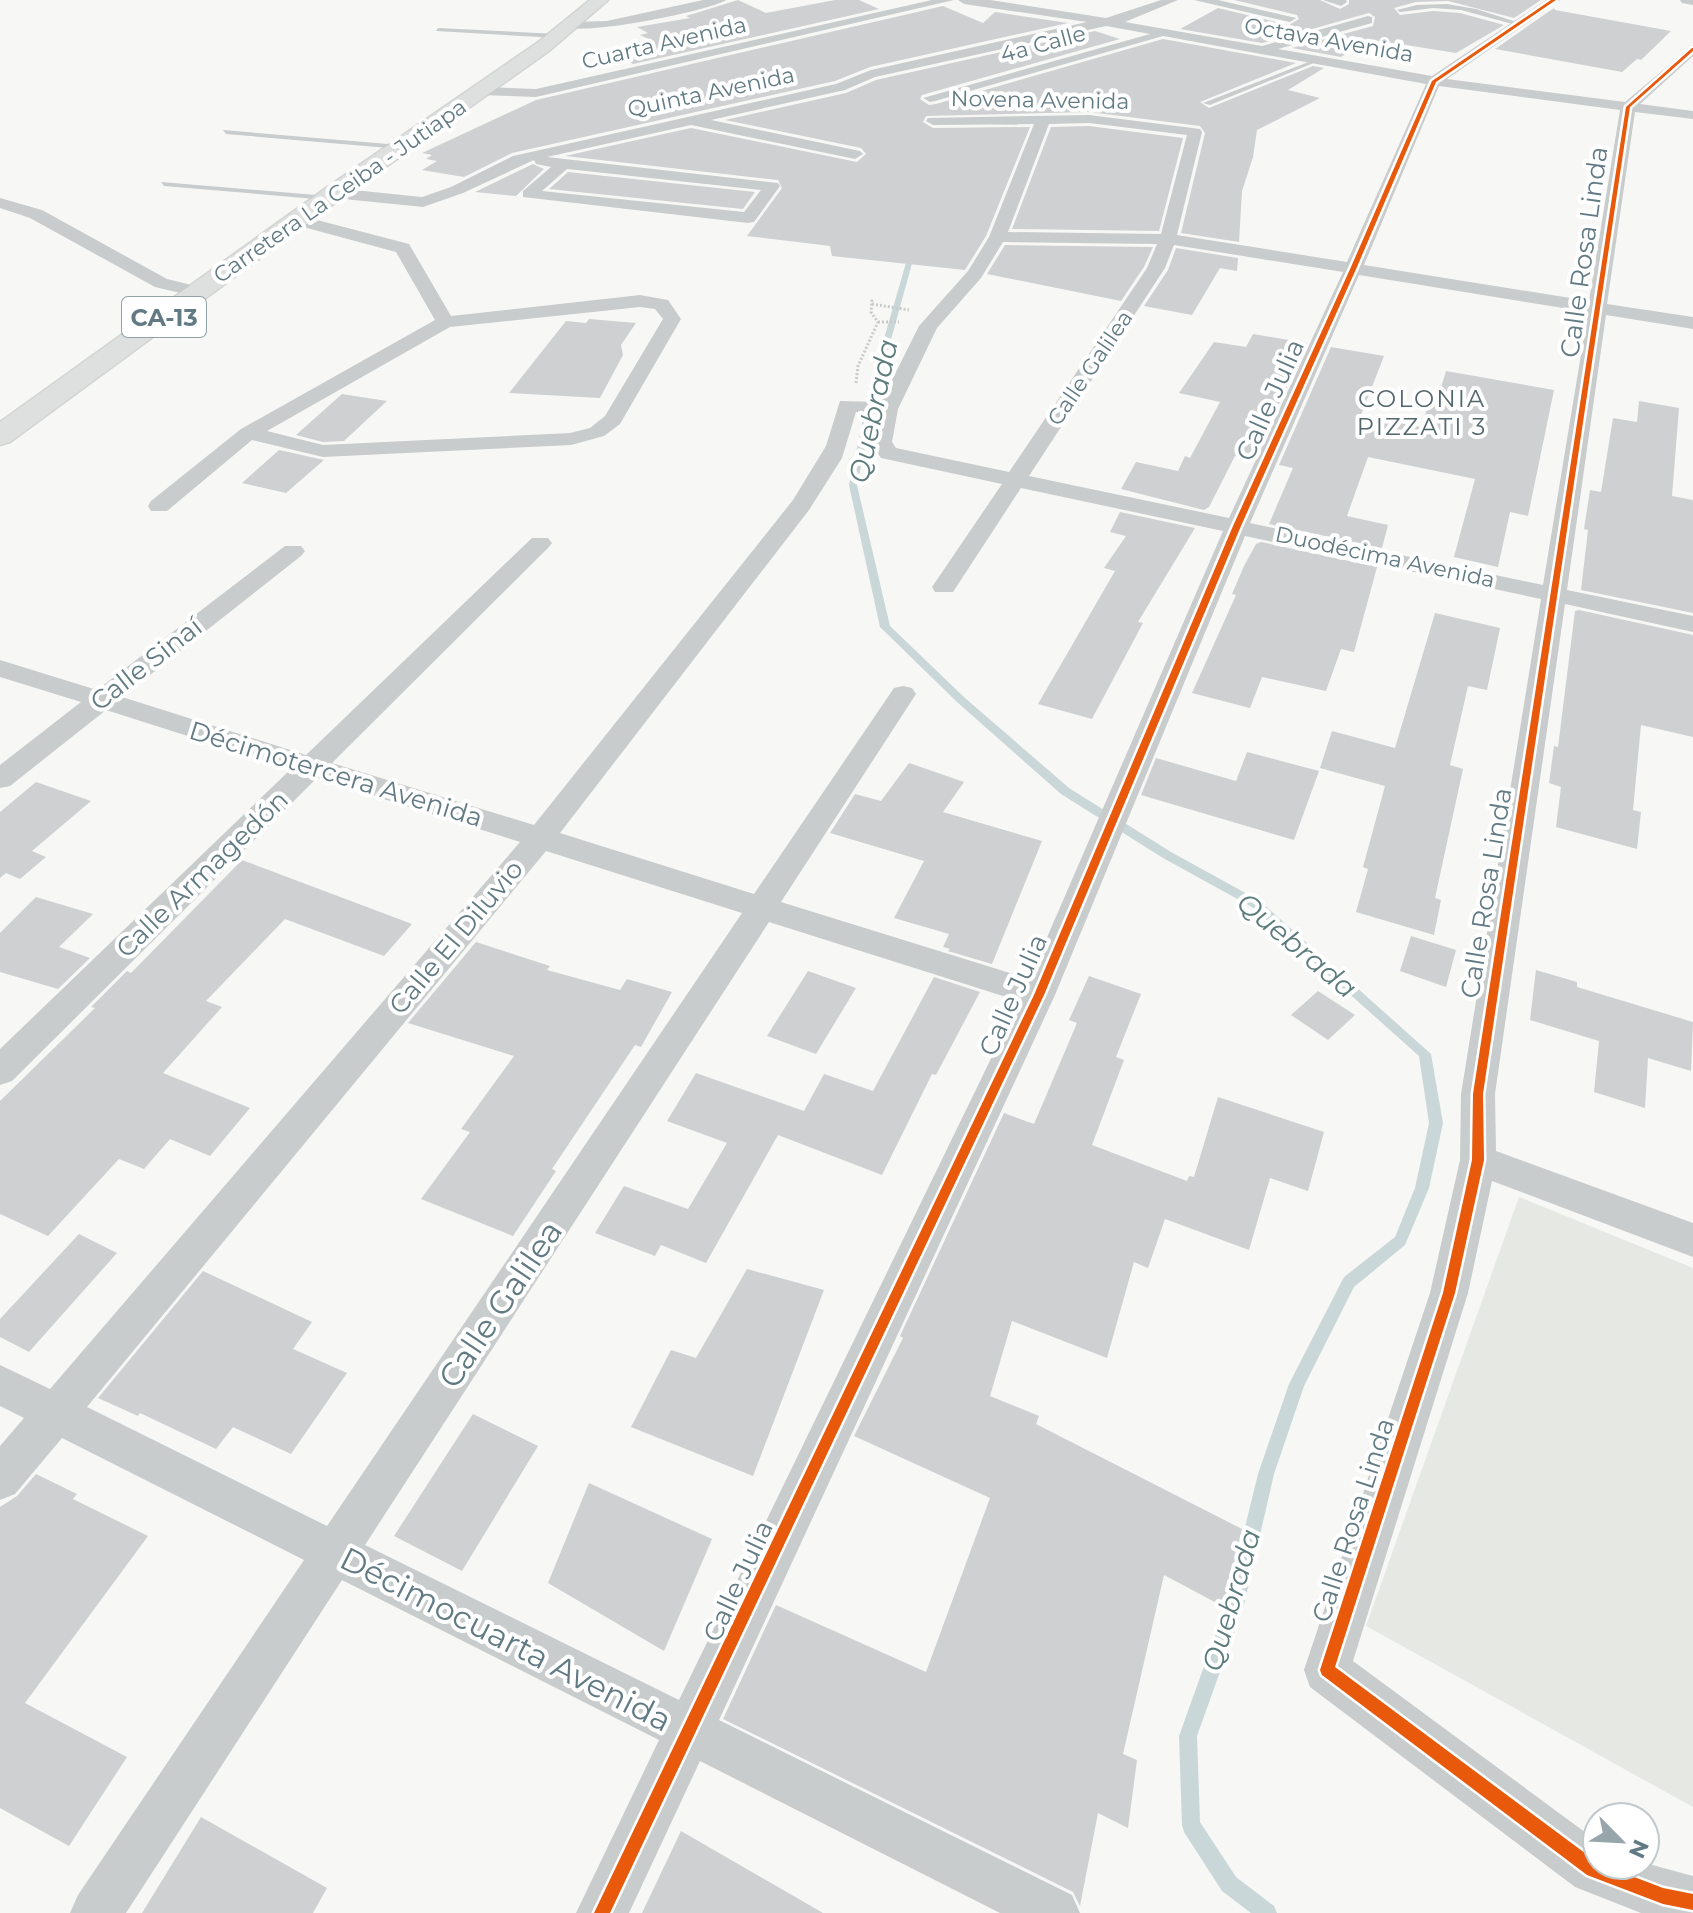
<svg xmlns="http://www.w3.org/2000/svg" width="1693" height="1913" font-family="Montserrat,sans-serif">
<rect width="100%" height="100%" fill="#f7f7f6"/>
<path fill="#e6e9e3" d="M1519,1197L1693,1268V1807L1366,1626Z"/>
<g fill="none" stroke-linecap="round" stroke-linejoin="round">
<path fill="#cad7d8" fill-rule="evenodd" d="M913,247L916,249L878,387L857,485L890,626L965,698L1069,788L1171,852L1260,901L1431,1054L1443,1123L1429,1188L1405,1245L1354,1287L1304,1386L1274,1474L1244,1605L1197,1736L1200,1822L1236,1877L1274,1906L1277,1913H1251L1222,1891L1184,1832L1182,1825L1179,1736L1226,1605L1258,1474L1289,1384L1344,1277L1395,1237L1415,1188L1429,1123L1419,1056L1252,907L1163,858L1061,794L957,702L880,627L849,485L870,387L910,249Z"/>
</g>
<path fill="#ced0d1" d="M738,0L766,13L835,0H859L879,9L633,64L609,49L648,39L640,35L648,33L637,27L690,18L686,16Z
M1234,0H1320L1340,9L1349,4V0H1541L1514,18L1448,1L1416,2L1394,8L1400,15L1433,11L1460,13L1504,25L1456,53L1381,41L1369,51L1356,48L1341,57L1292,48L1373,26L1375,17L1369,13L1262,43L1180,29L1218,8L1289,25L1299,19L1297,15Z
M943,6L983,23L995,12L1068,23L870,67L835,81L512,153L464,177L422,170L437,161L426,159L432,155L422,153L536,100Z
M1554,8L1555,10L1671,31L1641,60L1637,59L1622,72L1495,49Z
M1095,31L1120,39L922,95L920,99L929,105L936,104L1163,39L1296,63L1200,102L1209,108L1313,66L1324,68L1288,90L1320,98L1257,130L1253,157L1242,191L1239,242L1181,233L1205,133L1200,126L1089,112L926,116L923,122L933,128L1030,127L986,236L965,270L832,256L830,246L747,236L782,188L778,180L565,156L691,128L857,162L866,154L861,148L725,120L846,93L876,80Z
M1089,126L1183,138L1159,231L1012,229L1051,127Z
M533,164L544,169L516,196L475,192Z
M568,172L755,192L743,209L549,189Z
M1005,245L1153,247L1144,267L1121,301L987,274Z
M1176,248L1238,258L1237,271L1220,268L1192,315L1144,306L1168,270Z
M589,319L636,323L621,345L623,355L600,398L509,393L566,321L586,323Z
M1253,334L1307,343L1253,460L1235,456L1209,507L1204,510L1121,489L1136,462L1178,471L1185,456L1190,458L1220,402L1179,393L1214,342L1246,347Z
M1331,347L1384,356L1361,415L1421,427L1429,403L1436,404L1446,371L1554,390L1528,516L1510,512L1498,567L1454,557L1475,479L1368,457L1347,516L1388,525L1382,548L1269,524L1293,468L1279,465Z
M342,394L387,401L344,441L323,442L296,435Z
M1639,401L1679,408L1672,496L1693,500V613L1581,590L1588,530L1584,529L1590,490L1601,492L1613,418L1637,422Z
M279,450L324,460L286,493L242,483Z
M1120,512L1195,528L1138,622L1143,623L1092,719L1038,704L1115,571L1104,568L1126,536L1110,532Z
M1261,542L1377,567L1354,652L1341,649L1326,691L1262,677L1250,708L1192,693L1236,595L1232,594L1244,566L1256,544Z
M1579,610L1693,635V737L1641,725L1633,810L1641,812L1637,849L1556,827L1561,787L1549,783L1554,746L1558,747L1575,611Z
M1435,613L1500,628L1487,690L1468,686L1450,765L1463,769L1435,898L1441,900L1434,935L1356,912L1368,869L1363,867L1385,786L1320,768L1332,731L1395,748Z
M1247,752L1319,771L1294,840L1141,795L1156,758L1236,781Z
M909,763L964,782L943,812L1042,841L992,964L948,951L950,949L943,947L949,934L894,918L924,861L830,833L855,794L881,801Z
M36,782L91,801L32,851L46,857L20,879L6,873L0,878V812Z
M242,860L412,924L384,956L285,919L206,1001L222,1007L163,1073L250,1108L210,1156L170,1139L144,1169L119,1159L48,1236L0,1214V1101L95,1008L91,1007L127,971L131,973Z
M36,897L93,914L59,947L90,958L58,989L0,972V933Z
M1411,936L1456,950L1446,987L1400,971Z
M476,942L550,966L547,970L620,990L627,979L672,992L641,1047L635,1045L552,1169L556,1171L513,1236L421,1199L470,1132L461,1129L514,1056L408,1023Z
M1536,970L1577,982V987L1693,1022L1691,1071L1648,1058L1645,1108L1594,1092L1599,1041L1530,1020Z
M808,971L856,988L816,1054L767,1036Z
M1089,976L1141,994L1116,1057L1124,1060L1092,1145L1187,1181L1189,1176L1194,1177L1218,1097L1324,1132L1308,1191L1270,1178L1249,1250L1165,1219L1148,1268L1134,1262L1107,1358L1012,1321L990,1396L1039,1416L1036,1424L1242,1529L1226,1608L1164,1575L1123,1754L1137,1760L1128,1828L1098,1813L1080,1906L1073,1892L723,1719L776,1605L926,1672L990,1498L854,1436L903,1338L900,1336L1004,1113L1034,1124L1077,1023L1069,1020Z
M934,977L980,992L936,1075L932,1074L882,1175L778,1135L706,1263L661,1245L655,1256L595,1233L624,1186L688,1209L727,1143L667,1121L696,1073L804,1111L824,1074L873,1091Z
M1318,991L1355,1015L1328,1040L1291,1015Z
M79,1234L117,1253L29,1352L0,1337V1319Z
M747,1269L824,1290L753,1476L631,1427L671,1350L696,1358Z
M203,1271L312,1322L293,1349L347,1373L291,1454L233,1427L216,1449L140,1413L138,1416L98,1398Z
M473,1414L538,1446L462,1571L394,1536Z
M36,1474L77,1494L73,1499L148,1536L25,1703L127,1757L69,1846L0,1808V1507L17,1496Z
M589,1483L712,1539L664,1651L548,1583Z
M201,1817L327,1888L313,1913H142Z
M681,1831L823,1913H642Z"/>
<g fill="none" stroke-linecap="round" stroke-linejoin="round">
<defs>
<path id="primary" d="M590,0H608L549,51L342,198L10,442L0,445V422L326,188L537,43Z"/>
</defs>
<use href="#primary" stroke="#d3d4d4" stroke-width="3"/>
<path stroke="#c8cacb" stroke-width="3" stroke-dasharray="2 2" stroke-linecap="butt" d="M872,304L909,310
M878,322H899
M856,383L858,366L878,322L871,312L872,299"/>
<path fill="#c9cccc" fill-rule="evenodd" d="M1447,4L1476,9L1523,24L1520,26L1461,10L1433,8L1400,12L1397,10L1417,5Z
M438,28L558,34L561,36L558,38L436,31Z
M1316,59L1321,60L1210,105L1203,103Z
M223,130L400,145L404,147L400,149L226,134Z
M161,182L328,196L332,198L328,200L164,186Z"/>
<path fill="#c9cccc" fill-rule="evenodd" d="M703,0H726C710,11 579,37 564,26L570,22L607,21Z
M932,0H954L536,97L481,95L474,91L481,87L536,89Z
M958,0H990L1106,18L1161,0H1178L1125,22L1262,46L1368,16L1372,17V23L1278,49L1432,76L1546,0H1560L1447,79L1625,102L1693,45V56L1640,104L1693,111V119L1635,112L1607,304L1693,317V329L1606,315L1567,590L1693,616V632L1565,604L1495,1094L1496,1151L1693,1223V1257L1492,1181L1468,1293L1353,1661L1597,1841V1865L1645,1863L1693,1876V1913H1641L1575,1887L1310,1687L1304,1670L1430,1293L1460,1160L1461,1094L1541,599L1245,536L1055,995L719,1720L1072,1895L1080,1913H1000L700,1761L629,1913H576L659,1740L342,1580L126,1913H70L78,1895L304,1560L62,1438L15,1494L0,1500V1446L24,1418L0,1406V1365L50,1389L520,842L317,778L12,1081L0,1085V1049L291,769L106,710L10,786L0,788V765L81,702L0,677V660L97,690L285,546H301L305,551L301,556L122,697L306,755L532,538H548L552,543L548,548L332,763L534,825L793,500L826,446L840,401L881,402L919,326L968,271L989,237L1034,124L933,125L926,121L928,118L1089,115L1200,129L1202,132L1177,235L1347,262L1426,84L1163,36L935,101L930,102L923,98L1150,34L1106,26L875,77L845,90L711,120L860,151L863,154L855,159L691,125L547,157L778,183L780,186L754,222L748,223L523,197V191L551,167L536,164L534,160L463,193L423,207L334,198L326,193L334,188L422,197L451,187L513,156L836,84L871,70L1087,22L964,4ZM1439,86L1620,110L1589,301L1364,265ZM1089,123L1187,135L1161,234L1008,232L1049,124ZM567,169L761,190L744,212L542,191ZM1003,242L1157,244L1147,268L1009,472L896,448L892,442L898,409L937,328L981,278ZM1174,245L1343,272L1229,518L1029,476L1165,268ZM1359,275L1588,312L1543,585L1250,523ZM856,412L877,414L870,443L881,458L1002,484L932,587L935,592H953L1021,488L1223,531L1029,979L781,902L916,694L912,688L903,686L894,688L754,894L560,833L809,510L842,458ZM546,851L742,913L327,1526L87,1407ZM769,922L1019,1001L679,1700L365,1545Z
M1194,0H1218L1296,18L1290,22Z
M1323,0H1346L1347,2L1341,6Z
M1680,0H1693V5L1682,3Z
M0,198L42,210L167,279L204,288L207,292L198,297L155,287L30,218L0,208Z
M298,215L409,244L451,316L640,295L668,300L681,319L620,424L604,436L571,445L323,457L252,440L167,511H151L148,506L151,501L241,429L435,320L396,252L292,224L290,220ZM640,307L655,309L663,319L605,416L590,428L570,433L323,445L267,431L450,327Z"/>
<use href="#primary" fill="#dee0e0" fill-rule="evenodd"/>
<defs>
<path id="cycleway" d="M1551,0H1556L1436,82L1357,267L1241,526L1044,995L610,1913H594L1034,995L1233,526L1351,267L1432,81Z
M1692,48H1693V51L1630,107L1483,1094L1484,1160L1455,1293L1335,1667L1597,1862V1865H1603L1663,1888L1693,1894V1910L1663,1904L1587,1875L1322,1675L1320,1670L1443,1293L1472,1160L1473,1094L1626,107Z"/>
</defs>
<use href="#cycleway" stroke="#fff" stroke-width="5"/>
<use href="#cycleway" fill="#e8590c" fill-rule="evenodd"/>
</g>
<g text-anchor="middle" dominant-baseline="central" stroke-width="8" stroke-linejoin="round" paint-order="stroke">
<g font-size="22" fill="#617a83" stroke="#fff">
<text transform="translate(1329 40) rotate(10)">Octava Avenida</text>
<text transform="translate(664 43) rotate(-13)">Cuarta Avenida</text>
<text transform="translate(1043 44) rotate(-15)">4a Calle</text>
<text transform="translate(711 92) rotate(-12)">Quinta Avenida</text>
<text transform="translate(1040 100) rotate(1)">Novena Avenida</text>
<text transform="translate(340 191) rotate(-35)">Carretera La Ceiba - Jutiapa</text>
<text transform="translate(1090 368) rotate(-56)">Calle Galilea</text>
<text transform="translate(1385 557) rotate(12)">Duodécima Avenida</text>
</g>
<rect fill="#fff" stroke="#90a2a8" stroke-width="2" x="122" y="297" width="84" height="40" rx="6"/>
<g font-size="24" font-weight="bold" fill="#617a83">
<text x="164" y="317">CA-13</text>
</g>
<g font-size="24" letter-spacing="2" fill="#54676d" stroke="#fff">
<text x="1422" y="398">COLONIA<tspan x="1422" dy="28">PIZZATI 3</tspan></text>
</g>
<g font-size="26" fill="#617a83" stroke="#fff">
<text transform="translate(1584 252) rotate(-82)">Calle Rosa Linda</text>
<text transform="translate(1270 400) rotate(-66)">Calle Julia</text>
<text transform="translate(146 664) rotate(-38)">Calle Sinaí</text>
<text transform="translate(336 774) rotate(17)">Décimotercera Avenida</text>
<text transform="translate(202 874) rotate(-44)">Calle Armagedón</text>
<text transform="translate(1486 893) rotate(-81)">Calle Rosa Linda</text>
<text transform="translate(456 937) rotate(-50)">Calle El Diluvio</text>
<text transform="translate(1013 995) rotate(-66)">Calle Julia</text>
<text transform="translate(1353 1520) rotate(-72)">Calle Rosa Linda</text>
<text transform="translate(738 1581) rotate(-65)">Calle Julia</text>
</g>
<g font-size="28" font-style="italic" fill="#5c7b7d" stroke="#fff">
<text transform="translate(873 411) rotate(-78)">Quebrada</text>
<text transform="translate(1297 945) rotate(40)">Quebrada</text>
<text transform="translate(1231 1600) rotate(-74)">Quebrada</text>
</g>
<g font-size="32" fill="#617a83" stroke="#fff">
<text transform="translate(500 1304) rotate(-56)">Calle Galilea</text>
<text transform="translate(506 1639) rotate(27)">Décimocuarta Avenida</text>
</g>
</g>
<g transform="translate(1621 1841) rotate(114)"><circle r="38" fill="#ffffff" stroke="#c0cacd" stroke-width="2"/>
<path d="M0-6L14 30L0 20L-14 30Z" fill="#96a6ab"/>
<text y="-12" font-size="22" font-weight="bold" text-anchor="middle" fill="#617a83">N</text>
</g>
</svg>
